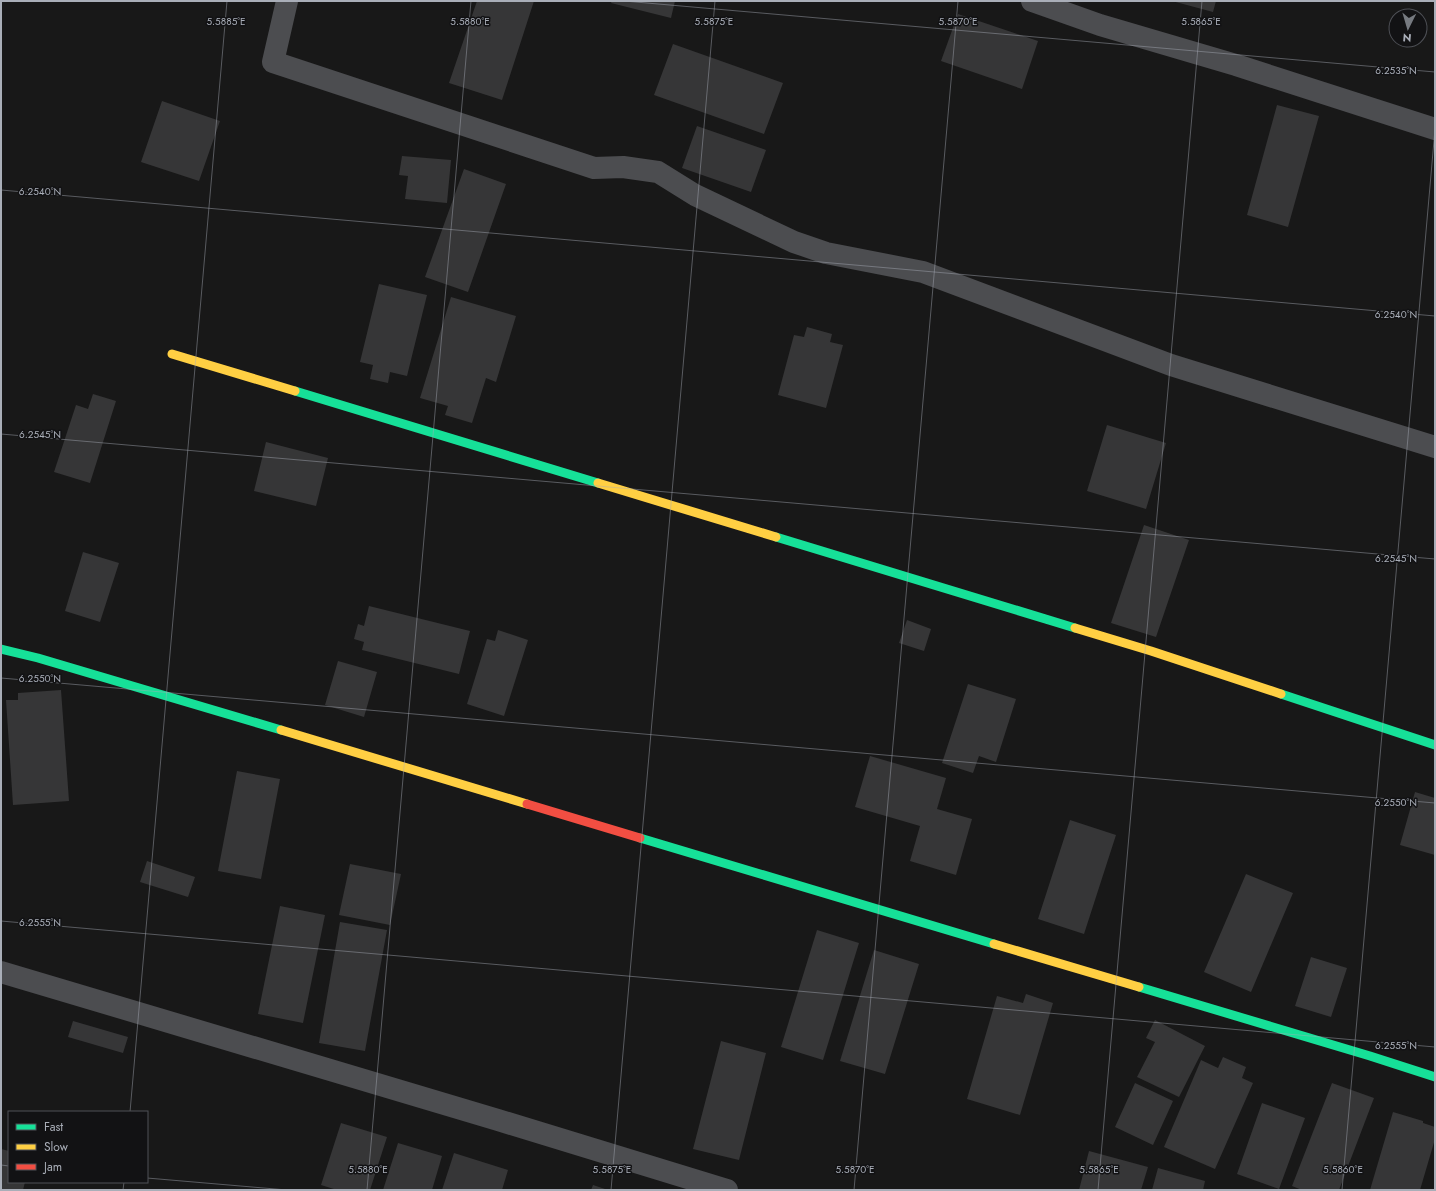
<svg xmlns="http://www.w3.org/2000/svg" width="1436" height="1191" font-family="Jost,sans-serif">
<rect width="100%" height="100%" fill="#181818"/>
<path fill="#363637" d="M477,1H534L502,100L449,83Z
M612,1H675L671,18L611,3Z
M1172,1H1216L1213,12Z
M958,14L1038,41L1022,89L941,61Z
M673,44L783,83L764,134L654,95Z
M162,101L220,121L199,181L141,162Z
M1277,105L1319,116L1288,227L1247,215Z
M697,126L766,150L751,192L682,168Z
M402,156L451,160L447,203L405,199L408,176L399,175Z
M464,169L506,184L468,292L425,277Z
M379,284L427,295L407,376L390,372L388,383L370,379L373,365L360,362Z
M451,297L516,316L496,382L486,378L472,423L445,415L448,406L420,398Z
M807,327L832,334L830,342L843,345L826,408L778,395L794,335L804,337Z
M93,394L116,401L90,483L54,472L76,405L88,409Z
M1107,425L1166,443L1146,509L1087,491Z
M266,442L328,458L316,506L254,491Z
M1144,525L1189,540L1156,637L1111,623Z
M83,552L119,563L100,622L65,611Z
M369,606L470,631L459,674L362,650L364,642L354,639L358,624L364,626Z
M907,620L931,629L924,651L899,643Z
M498,630L528,640L504,716L467,704L487,639L495,641Z
M338,661L377,672L364,717L325,705Z
M968,684L1016,699L996,762L979,756L973,773L942,763Z
M61,690L69,801L13,805L6,700H18V693Z
M870,756L946,778L937,809L972,819L956,875L910,861L920,826L855,807Z
M237,771L280,779L261,879L218,871Z
M1415,792L1435,798V855L1400,845Z
M1070,820L1116,835L1084,934L1038,919Z
M147,861L195,877L188,897L140,882Z
M350,864L401,874L390,925L339,915Z
M1246,874L1293,893L1251,992L1204,972Z
M280,906L325,915L303,1023L258,1014Z
M340,922L387,930L365,1051L319,1043Z
M817,930L859,943L823,1060L781,1047Z
M874,950L919,964L885,1074L840,1061Z
M1311,957L1347,968L1331,1017L1295,1006Z
M1026,994L1053,1003L1020,1115L967,1099L997,996L1023,1003Z
M1155,1020L1205,1046L1179,1097L1137,1077L1155,1042L1146,1038Z
M73,1021L128,1037L123,1053L68,1037Z
M721,1041L766,1053L739,1160L693,1149Z
M1223,1057L1246,1067L1242,1078L1253,1083L1215,1169L1164,1147L1201,1060L1218,1068Z
M1135,1083L1173,1101L1153,1145L1115,1127Z
M1332,1083L1374,1098L1339,1190H1302L1292,1186Z
M1262,1103L1305,1118L1279,1189L1237,1174Z
M1393,1112L1423,1121V1123L1435,1127V1139L1420,1190H1370Z
M341,1123L387,1137L370,1190H337L321,1185Z
M398,1143L442,1156L432,1190H383Z
M1,1149L9,1151V1182H25L23,1190H1Z
M1089,1151L1148,1167L1141,1190H1079Z
M454,1153L508,1170L502,1190H442Z
M1158,1168L1205,1181L1203,1190H1152Z
M593,1185L608,1190H591Z"/>
<g fill="none" stroke-linecap="round" stroke-linejoin="round">
<path stroke="#4c4d50" stroke-width="22" d="M287,1L273,62L594,168L623,167L658,172L695,195L794,242L826,253L923,272L1171,365L1435,447
M1032,1L1100,25L1236,65L1435,129
M1,972L498,1120L727,1190"/>
<path stroke="#16e098" stroke-width="9" d="M295,391L598,483
M776,537L1075,628
M1,649L38,658L281,730
M1281,694L1435,745
M640,838L994,944
M1139,987L1370,1056L1435,1077"/>
<path stroke="#ffcf43" stroke-width="9" d="M172,354L295,391
M598,483L776,537
M1075,628L1151,651L1281,694
M281,730L527,804
M994,944L1139,987"/>
<path stroke="#f24e42" stroke-width="9" d="M527,804L640,838"/>
</g>
<path fill="none" stroke="#a9aeb8" stroke-width="1" stroke-opacity="0.45" d="M624,1L1435,72M1,190L1435,316M1,434L1435,559M1,678L1435,803M1,921L1435,1047M130,1112L227,1M1,1165L9,1166M147,1178L287,1190M123,1190L124,1182M367,1190L471,1M611,1190L715,1M854,1190L958,1M1098,1190L1202,1M1342,1190L1435,129"/>
<g font-size="10" text-anchor="middle" fill="#a9aeb8" stroke="#121214" stroke-width="3" stroke-linejoin="round" paint-order="stroke">
<text x="226" y="25">5.5885°E</text>
<text x="470" y="25">5.5880°E</text>
<text x="714" y="25">5.5875°E</text>
<text x="958" y="25">5.5870°E</text>
<text x="1201" y="25">5.5865°E</text>
<text x="1396" y="74">6.2535°N</text>
<text x="40" y="195">6.2540°N</text>
<text x="1396" y="318">6.2540°N</text>
<text x="40" y="438">6.2545°N</text>
<text x="1396" y="562">6.2545°N</text>
<text x="40" y="682">6.2550°N</text>
<text x="1396" y="806">6.2550°N</text>
<text x="40" y="926">6.2555°N</text>
<text x="1396" y="1049">6.2555°N</text>
<text x="368" y="1173">5.5880°E</text>
<text x="612" y="1173">5.5875°E</text>
<text x="855" y="1173">5.5870°E</text>
<text x="1099" y="1173">5.5865°E</text>
<text x="1343" y="1173">5.5860°E</text>
</g>
<rect width="1436" height="1191" fill="none" stroke="#a9aeb8" stroke-width="4"/>
<rect x="8" y="1111" width="140" height="72" fill="#121214" stroke="#4e5056"/>
<rect x="16" y="1124" width="20" height="6" fill="#16e098" stroke="#4e5056"/>
<text x="44" y="1131" font-size="12" fill="#a9aeb8">Fast</text>
<rect x="16" y="1144" width="20" height="6" fill="#ffcf43" stroke="#4e5056"/>
<text x="44" y="1151" font-size="12" fill="#a9aeb8">Slow</text>
<rect x="16" y="1164" width="20" height="6" fill="#f24e42" stroke="#4e5056"/>
<text x="44" y="1171" font-size="12" fill="#a9aeb8">Jam</text>
<g transform="translate(1408 28) rotate(185)"><circle r="19" fill="#121214" stroke="#4e5056"/>
<path d="M0-3L7 15L0 10L-7 15Z" fill="#767a80"/>
<text y="-6" font-size="11" font-weight="bold" text-anchor="middle" fill="#a9aeb8">N</text>
</g>
</svg>
